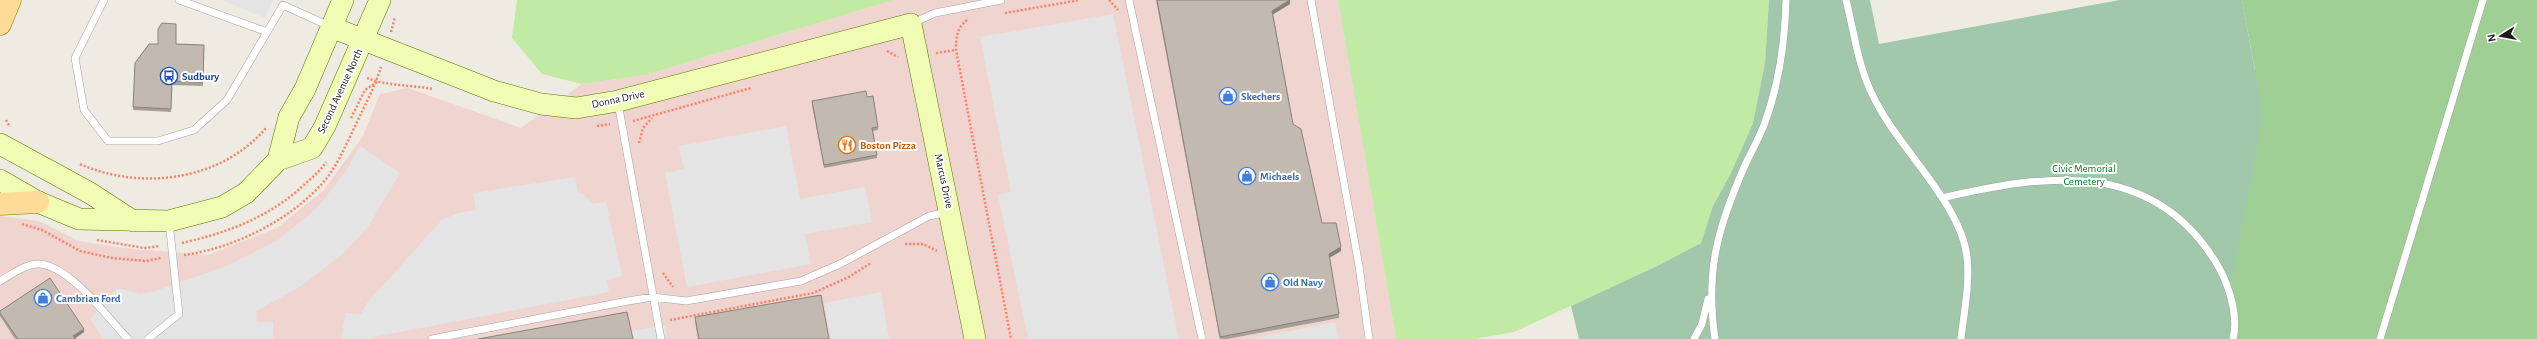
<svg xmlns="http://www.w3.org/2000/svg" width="2537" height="339" font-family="'Alegreya Sans',sans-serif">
<rect width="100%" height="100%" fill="#eeebe2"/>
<path fill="#f0d4d0" d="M894,0H1338L1396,339H0V216L39,221L79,241L132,249L208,255L277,228L324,190L363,136L380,94L408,88L521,128L582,84L645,75Z"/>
<path fill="#c1eaa5" d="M517,0H894L645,75L582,84L542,74L512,38Z
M1338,0H1769L1765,63L1753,123L1731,173L1713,206L1701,243L1659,265L1514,332L1474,339H1396Z"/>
<path fill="#a0cf95" d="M2242,0H2537V339H2234L2231,287L2255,70Z"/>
<path fill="#a2c8ab" d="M1769,0H1870L1879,44L2120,0H2242L2263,114L2231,287L2234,339H1579L1571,306L1659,265L1701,243L1713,206L1731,173L1753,123L1765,63Z"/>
<path fill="#e4e4e4" d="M222,0H273L265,18Z
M1113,14L1179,339H1028L998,195L1011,192L980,37Z
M786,126L800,199L865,187L872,222L805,234L811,264L687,287L665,173L684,169L679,146Z
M360,146L400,173L368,227L343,254L301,286L256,311L257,322H273V339H103L90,319L117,288L140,294L155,291L227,266L278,240L317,208L346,171Z
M575,177L578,193L584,195L593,204L606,202L622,276L607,280L609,292L373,337V339H341L345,313L361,314L367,303L442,220L458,213L476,210L473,193Z
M881,292L889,339H831L824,303Z
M1335,322L1339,339H1251Z
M665,325L667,339H634L632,331Z"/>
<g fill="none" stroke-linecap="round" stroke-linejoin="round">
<defs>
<path id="lane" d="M104,0L75,58L84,110L108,141H158L194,130L227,100L283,5L329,26
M179,0L267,32
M1129,0L1202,339
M1311,0L1359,266L1369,339
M1846,0C1854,31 1858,67 1873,96C1897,147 1961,203 1967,257C1970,284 1964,312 1961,339
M913,23L935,13L1001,0
M618,103L661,339
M1942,198C2043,174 2151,158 2215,261C2228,281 2239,315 2233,339
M0,281C11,275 26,263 40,264C71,267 107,317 128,339
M148,339L179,314L169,222
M432,339L628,301L653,297L686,301L801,281L842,263L929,216L948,212
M1694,339L1702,324L1708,299
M1715,339C1705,270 1718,226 1746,163C1752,151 1759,138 1764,125C1779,85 1785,42 1786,0
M2380,339L2483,0"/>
<path id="secondary" d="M331,27L494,91L541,104L576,108L618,101L911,24L975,339
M0,144L90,193L133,221
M278,160L289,117L305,89L343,0
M0,180L38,202L79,219L169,221L222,207L246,193L278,160L312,148L325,126L380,0"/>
<path id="primary" d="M0,24L10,0
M0,204L38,202"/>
</defs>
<use href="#lane" stroke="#a3a3a3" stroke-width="8"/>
<use href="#secondary" stroke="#5d7502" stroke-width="22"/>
<use href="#primary" stroke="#957200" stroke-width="23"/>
<path stroke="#fd8263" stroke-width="2.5" stroke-dasharray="2 2" stroke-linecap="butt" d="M1109,0L1118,10
M1005,13L1080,0
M967,20C957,28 956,37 956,50L1011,339
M391,32L395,17
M887,51L898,57
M936,53L956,50
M367,78C386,86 412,85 433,89
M351,118L365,90L377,82
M6,120L10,127
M633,121L751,88
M597,126L610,124
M639,143L643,128L652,118
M80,164C141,191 221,181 266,128
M22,224L42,230L80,251L112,258L146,261L161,258
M97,240L144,248L160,246
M182,243C230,232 272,216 307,182C314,176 321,170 326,162
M905,244H923L937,251
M184,255C235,248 293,219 326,179C340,161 348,140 358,120C366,103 375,86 381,67
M663,273L673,287
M670,320L813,293L849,277L871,263"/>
<use href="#lane" stroke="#fff" stroke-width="7"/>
<use href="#secondary" stroke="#f0fbb3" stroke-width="21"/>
<use href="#primary" stroke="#fedb96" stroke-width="22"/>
</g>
<path fill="#a7a098" d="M1156,0H1290V4L1273,14L1293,124L1322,223L1341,251L1329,258L1339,314V318L1227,339H1220Z
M158,44H176L204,45L203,86L172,85L171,112L133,110L135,63Z
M867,97L878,127V130L873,131L877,155V158L824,168L812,105V101Z
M0,311L84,332L75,338L76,339H15L0,316Z
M695,317L829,339H698L695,321Z"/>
<path fill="#88827c" d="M1290,0V4L1272,15V11Z
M1341,247V251L1329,258V254Z
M84,329V332L74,339L73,336Z"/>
<path fill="#c2bab1" stroke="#88827c" d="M1157,0H1290L1272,11L1293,124L1301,129L1322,223H1336L1341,247L1329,254L1339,314L1220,337Z
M162,23L176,24V44L204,45L203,82L172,81L171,109L133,107L135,63L149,44H158V29Z
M866,91L867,97L873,96L878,127L872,128L877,155L824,165L812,101Z
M50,278L84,329L73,336L76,339H18L0,313V311Z
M821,295L829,339H699L695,317Z
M627,312L633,339H478Z"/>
<defs>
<symbol id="bus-ring" viewBox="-11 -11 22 22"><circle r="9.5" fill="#fff" stroke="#1a4fb4" stroke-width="1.5"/><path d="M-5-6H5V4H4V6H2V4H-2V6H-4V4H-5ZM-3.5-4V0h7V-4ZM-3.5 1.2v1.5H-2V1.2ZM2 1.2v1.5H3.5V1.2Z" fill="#1a4fb4"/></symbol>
<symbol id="shop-ring" viewBox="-11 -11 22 22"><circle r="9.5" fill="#fff" stroke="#3f7fe0" stroke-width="1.5"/><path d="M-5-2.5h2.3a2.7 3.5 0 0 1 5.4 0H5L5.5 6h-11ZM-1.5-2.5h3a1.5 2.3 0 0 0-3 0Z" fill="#3f7fe0"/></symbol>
<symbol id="restaurant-ring" viewBox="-11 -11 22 22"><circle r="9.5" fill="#fff" stroke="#e8710a" stroke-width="1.5"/><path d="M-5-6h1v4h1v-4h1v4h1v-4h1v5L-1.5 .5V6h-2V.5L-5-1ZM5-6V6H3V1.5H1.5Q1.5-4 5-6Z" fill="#e8710a"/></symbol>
</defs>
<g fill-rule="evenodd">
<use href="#bus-ring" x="159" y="66" width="20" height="20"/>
<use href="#shop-ring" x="1218" y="86" width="20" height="20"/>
<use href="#restaurant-ring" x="837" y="135" width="20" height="20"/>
<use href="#shop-ring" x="1237" y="166" width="20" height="20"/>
<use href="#shop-ring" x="1260" y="272" width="20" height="20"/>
<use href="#shop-ring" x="33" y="288" width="20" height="20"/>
</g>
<g text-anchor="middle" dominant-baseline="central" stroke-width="4" stroke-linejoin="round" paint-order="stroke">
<g font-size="11" font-weight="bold" fill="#164399" stroke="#fff" text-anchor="start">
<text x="182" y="76">Sudbury</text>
</g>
<g font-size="11" fill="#1c1c1c" stroke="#fff">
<text transform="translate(340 91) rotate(-65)">Second Avenue North</text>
<text transform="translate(618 99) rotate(-12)">Donna Drive</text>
<text transform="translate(944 181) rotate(78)">Marcus Drive</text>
</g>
<g font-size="11" font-weight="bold" fill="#366cbe" stroke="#fff" text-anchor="start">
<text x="1241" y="96">Skechers</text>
<text x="1260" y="176">Michaels</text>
<text x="1283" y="282">Old Navy</text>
<text x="56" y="298">Cambrian Ford</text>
</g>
<g font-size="11" font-weight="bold" fill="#c56008" stroke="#fff" text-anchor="start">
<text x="860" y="145">Boston Pizza</text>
</g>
<g font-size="11" fill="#087c1d" stroke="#fff">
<text x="2084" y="168">Civic Memorial<tspan x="2084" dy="13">Cemetery</tspan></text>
</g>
</g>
<g transform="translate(2501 36) rotate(259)" stroke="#ffffff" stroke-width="3" paint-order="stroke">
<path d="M0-3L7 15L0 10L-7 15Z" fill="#1c1c1c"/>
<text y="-6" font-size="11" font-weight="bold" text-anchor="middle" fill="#1c1c1c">N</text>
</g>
</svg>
